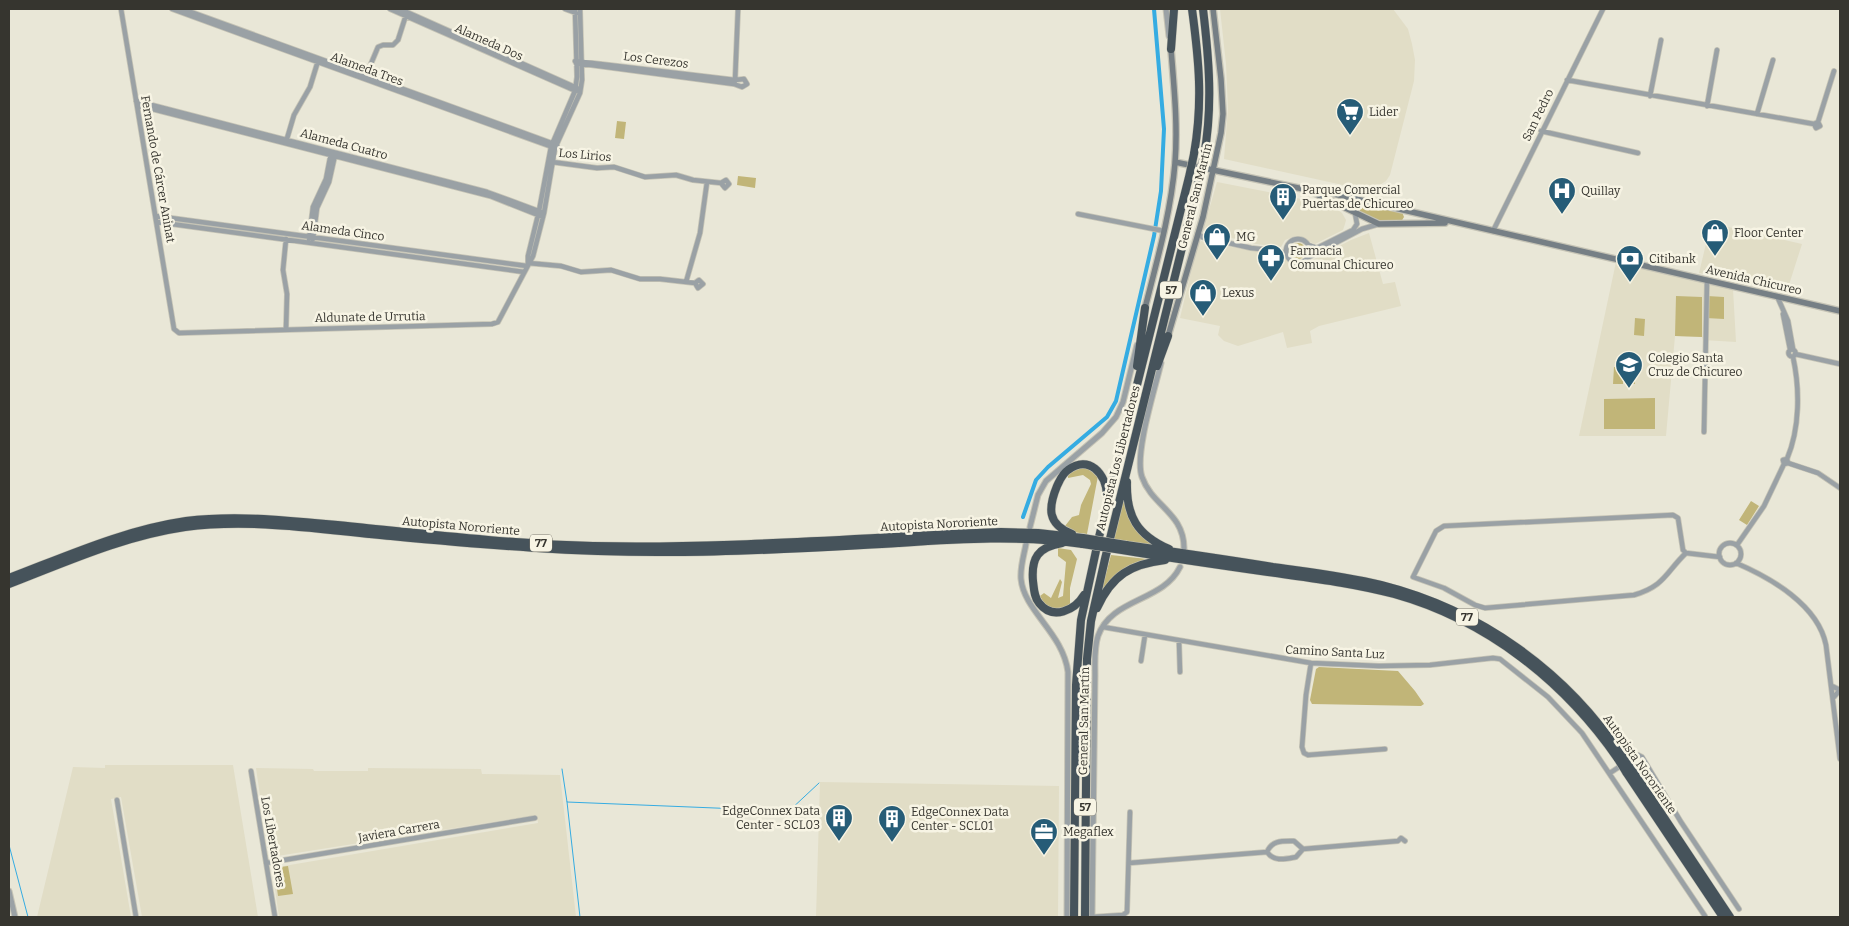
<svg xmlns="http://www.w3.org/2000/svg" width="1849" height="926" font-family="Bitter,serif">
<rect width="100%" height="100%" fill="#e9e7d7"/>
<path fill="#e1ddc6" d="M1220,9H1393L1408,29L1412,44L1415,60L1414,81L1390,175L1386,181L1370,191L1224,159L1228,109L1226,64Z
M1217,182L1293,197L1335,208L1342,213L1346,220L1345,224L1343,230L1315,244L1310,242L1303,237L1295,236L1285,240L1281,247L1256,244L1203,231Z
M1711,223L1802,244L1787,291L1699,273Z
M1369,233L1383,284L1395,282L1401,306L1319,326L1310,331L1312,343L1287,348L1283,332L1238,346L1224,341L1218,335L1220,326L1180,318L1198,243L1201,241L1242,249L1278,254L1284,256L1289,262L1300,264L1308,262L1351,240Z
M1616,262L1733,289L1736,342L1703,340L1702,337L1675,336L1666,436H1579Z
M105,765H233L258,917H142L121,797L111,799L131,917H37L73,767L105,768Z
M256,768L313,769L314,771H368V768L481,769L482,774L560,775L576,917H279L272,868L538,823L537,815L271,857H269Z
M820,782L1059,786L1058,917H816Z"/>
<path fill="#c1b578" d="M617,121L626,122L624,139L615,138Z
M738,176L756,178L755,188L737,185Z
M1365,204L1402,212L1404,217L1401,222L1381,223L1360,212V206Z
M1290 251a8 8 0 1 1 16 0a8 8 0 1 1-16 0Z
M1676,296L1702,297V337L1675,336Z
M1707,296L1724,297V319L1706,318Z
M1635,318L1645,319L1644,336L1634,335Z
M1614,367H1623V384H1613Z
M1626,367H1635V384H1625Z
M1655,398V429H1604V399Z
M1083,468H1089L1098,476L1087,534L1073,532L1065,526L1072,517L1079,515L1081,505L1091,484L1090,480L1083,475L1068,478V475L1071,471Z
M1126,489L1128,514L1157,548L1114,539Z
M1751,501L1759,506L1747,525L1739,520Z
M1058,548L1071,550L1077,559L1070,588V604L1060,610L1045,605L1040,596L1044,593L1051,598L1060,579L1062,582L1058,598L1063,596L1066,562L1058,556Z
M1111,555L1147,559L1132,565L1099,599Z
M1319,667L1398,671L1415,691L1424,704L1421,706L1312,704L1310,700L1316,669Z
M288,866L293,894L278,896L274,868Z"/>
<g fill="none" stroke-linecap="round" stroke-linejoin="round">
<path stroke="#35ace2" stroke-width="1" d="M562,769L567,802L789,811L819,783
M567,802L580,917
M9,845L28,917"/>
<path stroke="#35ace2" stroke-width="4" d="M1023,517L1036,480L1048,467L1107,417L1116,401L1154,236L1161,191L1164,129L1154,9"/>
<defs>
<path id="minor" d="M121,9L174,329L179,333L492,324L498,322L533,256L544,213L555,148L580,93L582,80L580,9
M172,9L555,148
M183,9L557,145
M390,9L576,91
M400,9L577,88
M565,9L576,13
M575,61L735,80L744,79L747,84L742,87L734,84L576,63
M365,78L378,47L383,45H393L398,40L406,15
M1567,80L1814,124L1818,122L1820,126L1816,128L1814,124
M735,82L738,9
M1650,96L1661,40
M136,101L487,192L544,213
M137,105L490,196L543,217
M1707,106L1717,50
M1757,114L1773,60
M1818,122L1834,71
M1541,131L1638,153
M286,142L294,115L310,87L318,61
M552,162L597,168L614,167L645,177L676,175L693,180L721,183L726,180L729,184L725,188L721,183
M1078,214L1164,231
M156,216L527,266
M157,222L524,272
M1493,231L1603,9
M1198,233L1202,237L1251,248L1280,251L1287,255
M309,239L313,207L326,179L331,153
M313,239L317,208L329,182L335,155
M1286 251a12 12 0 1 1 24 0a12 12 0 1 1-24 0Z
M1308,245L1317,248L1353,230L1357,224L1355,213
M1307,258L1362,229L1379,224
M528,263V256L539,211L551,147L575,91L577,77L575,9
M528,263L561,266L581,272L611,270L640,279H660L695,283L698,288L703,284L699,280L695,283
M686,282L700,233L707,182
M1777,296L1788,321L1793,349
M1783,314L1790,349
M286,329L287,294L283,270L286,239
M1788.5 353a3.5 3.5 0 1 1 7 0a3.5 3.5 0 1 1-7 0Z
M1795,354L1840,364
M1704,432L1707,280
M1787,459C1800,428 1800,389 1793,357
M1788,463L1818,473L1840,488
M1673,515L1678,518L1683,550L1686,553C1666,572 1665,586 1634,595L1485,608L1475,605L1444,588L1413,577L1436,531L1444,526Z
M1719 554a11 11 0 1 1 22 0a11 11 0 1 1-22 0Z
M1737,545L1764,506L1784,464L1783,460L1787,459L1788,463L1784,464
M1686,553L1720,557
M1736,563C1771,578 1818,605 1826,645L1840,759
M1103,627L1311,663L1379,666L1430,665L1493,658L1500,659L1548,697L1582,733L1705,916
M1179,641L1180,672
M1141,661L1145,635
M1311,663L1306,695L1302,747L1304,753L1308,755L1385,749
M1832,686L1840,690L1833,698
M251,771L275,917
M1610,773L1634,757L1638,755L1642,757L1681,822L1739,909
M117,800L136,917
M1303,849L1398,841L1401,838L1405,841
M1267,852C1272,840 1282,841 1294,841L1303,849
M1267,852C1274,862 1285,859 1296,857L1303,849
M266,863L535,818
M1129,863L1267,852
M1092,917L1123,915L1127,912L1130,812"/>
<path id="tertiary" d="M1166,9L1169,36
M1161,363C1155,389 1134,454 1142,477C1152,506 1184,513 1184,548
M1030,527L1038,495L1046,481L1102,433L1116,417L1123,402L1137,345
M1026,544C1024,555 1020,567 1021,579C1024,611 1063,633 1068,672L1067,917
M9,891L15,917
M1092,917L1095,675C1095,662 1094,648 1098,636C1111,598 1163,602 1180,567"/>
<path id="secondary" d="M1175,162L1308,190L1330,193L1840,311
M1312,192L1379,224L1445,223
M1145,308C1157,261 1171,212 1175,163C1178,125 1174,87 1171,49
M1168,336L1203,217L1221,133L1223,114L1221,79L1213,9"/>
<path id="motorway" d="M1192,9C1199,61 1203,102 1194,154
M1203,9C1209,59 1213,106 1204,156
M1171,49L1174,9
M1137,366L1145,308
M1157,366L1168,336
M1127,482C1126,516 1137,535 1169,549
M1072,534C1047,524 1048,508 1057,486C1060,480 1062,474 1068,470C1089,454 1106,474 1107,495
M1062,543C1038,547 1031,558 1033,581C1034,589 1034,597 1039,603C1053,621 1075,610 1084,595
M1126,545C1175,552 1224,559 1273,567C1309,572 1345,576 1381,585C1480,610 1566,671 1622,756
M1122,550C1170,558 1219,565 1268,572C1310,578 1353,583 1394,594C1487,620 1564,681 1618,759
M9,578C67,556 124,530 186,521C243,514 300,522 357,527C435,535 514,544 593,546C729,549 865,537 1001,532L1038,533L1083,538
M9,584C66,562 123,536 185,527C253,518 323,530 391,536C485,545 579,553 674,552C749,552 823,547 898,543C960,539 1021,535 1083,544
M1097,608C1112,575 1131,564 1165,560
M1631,768L1730,917
M1626,772L1723,917
M1074,917L1076,685L1081,620L1099,537L1189,177
M1085,917L1087,659L1091,621L1105,559L1199,179"/>
</defs>
<use href="#minor" stroke="#c5c3b5" stroke-width="6"/>
<use href="#tertiary" stroke="#c5c3b5" stroke-width="7"/>
<use href="#secondary" stroke="#c5c3b5" stroke-width="8"/>
<use href="#motorway" stroke="#c5c3b5" stroke-width="9"/>
<use href="#minor" stroke="#9aa1a5" stroke-width="4.5"/>
<use href="#tertiary" stroke="#9aa1a5" stroke-width="5"/>
<use href="#secondary" stroke="#767f85" stroke-width="5.5"/>
<use href="#motorway" stroke="#46535b" stroke-width="8"/>
<defs>
<path id="motorway-bridge" d="M1189,177L1194,154
M1199,179L1204,156
M1083,538L1126,545
M1083,544L1122,550
M1622,756L1631,768
M1618,759L1626,772"/>
</defs>
<use href="#motorway-bridge" stroke="#c5c3b5" stroke-width="9" stroke-linecap="butt"/>
<use href="#motorway-bridge" stroke="#46535b" stroke-width="8"/>
</g>
<defs>
<symbol id="supermarket-pin" viewBox="-11 -11 22 30"><path d="M0 17L-7.5 6A9.5 9.5 0 1 1 7.5 6Z" fill="#265c77" stroke="#f7f4e4"/><path d="M-6-5.5h2.5l.6 2H6L4.5 2H-2.5L-4.4-4H-6ZM-1.5 3.2a1.3 1.3 0 1 0 .1 0ZM3 3.2a1.3 1.3 0 1 0 .1 0Z" fill="#fff"/></symbol>
<symbol id="hospital-pin" viewBox="-11 -11 22 30"><path d="M0 17L-7.5 6A9.5 9.5 0 1 1 7.5 6Z" fill="#265c77" stroke="#f7f4e4"/><path d="M-5-5h3v3.5h4V-5h3V5h-3V1.5h-4V5h-3Z" fill="#fff"/></symbol>
<symbol id="building-pin" viewBox="-11 -11 22 30"><path d="M0 17L-7.5 6A9.5 9.5 0 1 1 7.5 6Z" fill="#265c77" stroke="#f7f4e4"/><path d="M-4-6H4V6H1V3H-1V6H-4ZM-2.5-4.3h1.7v1.8h-1.7ZM.8-4.3h1.7v1.8H.8ZM-2.5-1h1.7V.8h-1.7ZM.8-1h1.7V.8H.8Z" fill="#fff"/></symbol>
<symbol id="shop-pin" viewBox="-11 -11 22 30"><path d="M0 17L-7.5 6A9.5 9.5 0 1 1 7.5 6Z" fill="#265c77" stroke="#f7f4e4"/><path d="M-5-2.5h2.3a2.7 3.5 0 0 1 5.4 0H5L5.5 6h-11ZM-1.5-2.5h3a1.5 2.3 0 0 0-3 0Z" fill="#fff"/></symbol>
<symbol id="pharmacy-pin" viewBox="-11 -11 22 30"><path d="M0 17L-7.5 6A9.5 9.5 0 1 1 7.5 6Z" fill="#265c77" stroke="#f7f4e4"/><path d="M-2-6h4v4h4v4h-4v4h-4v-4h-4v-4h4Z" fill="#fff"/></symbol>
<symbol id="bank-pin" viewBox="-11 -11 22 30"><path d="M0 17L-7.5 6A9.5 9.5 0 1 1 7.5 6Z" fill="#265c77" stroke="#f7f4e4"/><path d="M-6-4H6V4H-6ZM0-2.3a2.3 2.3 0 1 0 0 4.6a2.3 2.3 0 1 0 0-4.6Z" fill="#fff"/></symbol>
<symbol id="school-pin" viewBox="-11 -11 22 30"><path d="M0 17L-7.5 6A9.5 9.5 0 1 1 7.5 6Z" fill="#265c77" stroke="#f7f4e4"/><path d="M0-5L7-2L0 1L-7-2ZM-4 1L0 2.5L4 1V4Q0 6-4 4Z" fill="#fff"/></symbol>
<symbol id="office-pin" viewBox="-11 -11 22 30"><path d="M0 17L-7.5 6A9.5 9.5 0 1 1 7.5 6Z" fill="#265c77" stroke="#f7f4e4"/><path d="M-6-3h4V-5.5h4V-3h4V5H-6ZM-1-4.5V-3h2v-1.5ZM-6 0V1H6V0Z" fill="#fff"/></symbol>
</defs>
<g fill-rule="evenodd">
<use href="#supermarket-pin" x="1334" y="96" width="32" height="43"/>
<use href="#hospital-pin" x="1546" y="175" width="32" height="43"/>
<use href="#building-pin" x="1267" y="181" width="32" height="43"/>
<use href="#shop-pin" x="1699" y="217" width="32" height="43"/>
<use href="#shop-pin" x="1201" y="221" width="32" height="43"/>
<use href="#pharmacy-pin" x="1255" y="242" width="32" height="43"/>
<use href="#bank-pin" x="1614" y="243" width="32" height="43"/>
<use href="#shop-pin" x="1187" y="277" width="32" height="43"/>
<use href="#school-pin" x="1613" y="349" width="32" height="43"/>
<use href="#building-pin" x="823" y="802" width="32" height="43"/>
<use href="#building-pin" x="876" y="803" width="32" height="43"/>
<use href="#office-pin" x="1028" y="816" width="32" height="43"/>
</g>
<g text-anchor="middle" dominant-baseline="central" stroke-width="5" stroke-linejoin="round" paint-order="stroke">
<g fill="#f7f4e4" stroke="#706e65" stroke-width="1">
<rect x="1160" y="281.5" width="22" height="17" rx="4"/>
<rect x="530" y="534.5" width="22" height="17" rx="4"/>
<rect x="1456" y="608.5" width="22" height="17" rx="4"/>
<rect x="1074" y="798.5" width="22" height="17" rx="4"/>
</g>
<g font-size="11" font-weight="bold" fill="#36352f">
<text x="1171" y="290">57</text>
<text x="541" y="543">77</text>
<text x="1467" y="617">77</text>
<text x="1085" y="807">57</text>
</g>
<g font-size="12" fill="#36352f" stroke="#f7f4e4">
<text transform="translate(489 42) rotate(24)">Alameda Dos</text>
<text transform="translate(656 60) rotate(7)">Los Cerezos</text>
<text transform="translate(367 69) rotate(20)">Alameda Tres</text>
<text transform="translate(1538 115) rotate(-64)">San Pedro</text>
<text transform="translate(344 144) rotate(15)">Alameda Cuatro</text>
<text transform="translate(585 155) rotate(5)">Los Lirios</text>
<text transform="translate(158 169) rotate(80)">Fernando de Cárcer Aninat</text>
<text transform="translate(1195 196) rotate(-76)">General San Martín</text>
<text transform="translate(343 231) rotate(8)">Alameda Cinco</text>
<text transform="translate(1754 280) rotate(13)">Avenida Chicureo</text>
<text transform="translate(370 317) rotate(-1)">Aldunate de Urrutia</text>
<text transform="translate(1118 458) rotate(-76)">Autopista Los Libertadores</text>
<text transform="translate(939 524) rotate(-3)">Autopista Nororiente</text>
<text transform="translate(461 526) rotate(5)">Autopista Nororiente</text>
<text transform="translate(1335 652) rotate(3)">Camino Santa Luz</text>
<text transform="translate(1084 721) rotate(-89)">General San Martín</text>
<text transform="translate(1640 764) rotate(55)">Autopista Nororiente</text>
<text transform="translate(399 831) rotate(-10)">Javiera Carrera</text>
<text transform="translate(273 842) rotate(80)">Los Libertadores</text>
</g>
<g font-size="12" fill="#36352f" stroke="#f7f4e4" text-anchor="start">
<text x="1369" y="112">Lider</text>
<text x="1302" y="190">Parque Comercial<tspan x="1302" dy="14">Puertas de Chicureo</tspan></text>
<text x="1581" y="191">Quillay</text>
<text x="1734" y="233">Floor Center</text>
<text x="1236" y="237">MG</text>
<text x="1290" y="251">Farmacia<tspan x="1290" dy="14">Comunal Chicureo</tspan></text>
<text x="1649" y="259">Citibank</text>
<text x="1222" y="293">Lexus</text>
<text x="1648" y="358">Colegio Santa<tspan x="1648" dy="14">Cruz de Chicureo</tspan></text>
<text x="820" y="811" text-anchor="end">EdgeConnex Data<tspan x="820" dy="14">Center - SCL03</tspan></text>
<text x="911" y="812">EdgeConnex Data<tspan x="911" dy="14">Center - SCL01</tspan></text>
<text x="1063" y="832">Megaflex</text>
</g>
</g>
<rect width="1849" height="926" fill="none" stroke="#36352f" stroke-width="20"/>
</svg>
